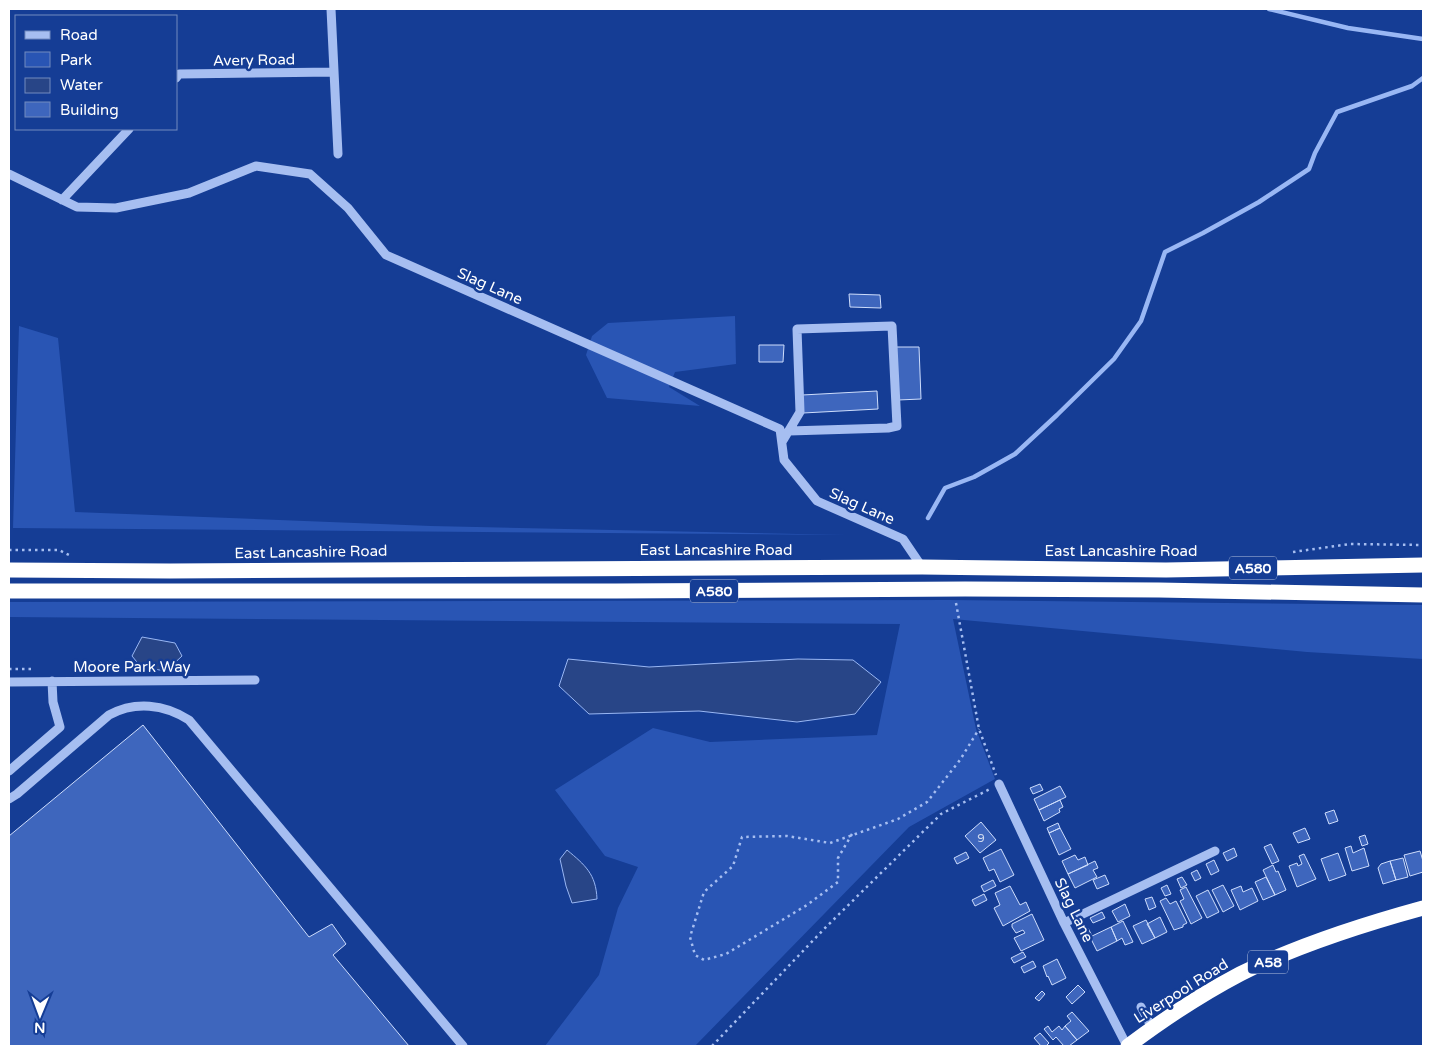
<svg xmlns="http://www.w3.org/2000/svg" width="1432" height="1055" font-family="'Varela Round',sans-serif">
<rect width="100%" height="100%" fill="#153d95"/>
<path fill="#2955b4" d="M735,316L736,364L675,372L669,387L700,406L607,398L586,355L592,336L608,323Z
M19,326L58,338L75,512L431,526L846,535L13,528Z
M948,600L1423,605V659L1307,652L953,619L976,729L995,779L909,827L695,1046H545L599,975L618,908L638,867L605,856L555,790L653,728L710,742L877,735L900,624L9,617V602Z"/>
<path fill="#284587" stroke="#99b7f4" d="M142,637L175,643L182,656L166,671L141,667L132,656Z
M568,659L649,667L798,659L853,660L881,682L855,714L797,722L699,711L589,714L559,686Z
M567,850C585,865 596,874 597,899L572,903L566,886L560,859Z"/>
<g fill="none" stroke-linecap="round" stroke-linejoin="round">
<path stroke="#99b7f4" stroke-width="4.5" d="M1269,9L1348,28L1423,39
M928,518L945,488L974,477L1015,454L1057,415L1114,359L1141,321L1165,252L1203,233L1259,202L1309,169L1315,153L1337,112L1412,86L1423,78"/>
</g>
<path fill="#3e66bd" stroke="#ceddfc" d="M849,294L880,295L881,308L850,307Z
M759,345H784L783,362H759Z
M896,347H919L921,399L898,400Z
M877,391L878,409L803,413L802,395Z
M143,725L309,937L332,924L346,944L333,955L409,1046H9V836Z
M1040,784L1043,790L1033,794L1030,788Z
M1060,786L1066,797L1039,810L1034,799Z
M1060,800L1063,807L1059,809L1060,812L1044,821L1039,810Z
M1334,810L1338,821L1329,824L1325,813Z
M981,822L996,840L980,853L965,836Z
M1058,823L1060,828L1049,833L1047,828Z
M1060,828L1071,849L1059,855L1049,833Z
M1305,828L1310,839L1298,843L1293,833Z
M1365,835L1368,844L1362,846L1359,837Z
M1271,844L1279,861L1272,864L1264,847Z
M1351,846L1353,853L1364,848L1369,866L1352,871L1345,848Z
M1234,848L1237,856L1227,861L1223,853Z
M1001,849L1014,875L1000,882L994,869L989,871L983,858Z
M1420,851L1423,861V872L1410,876L1404,855Z
M966,852L969,858L957,864L954,858Z
M1338,853L1346,875L1329,881L1321,859Z
M1304,854L1316,879L1297,887L1289,866L1297,863L1298,866L1302,864L1299,856Z
M1075,855L1078,860L1085,857L1088,865L1068,874L1062,861Z
M1403,858L1408,877L1396,880L1390,861Z
M1214,860L1219,871L1211,875L1206,864Z
M1095,861L1098,868L1093,870L1097,877L1075,888L1068,874Z
M1390,861L1396,880L1383,884L1378,868L1381,864Z
M1273,865L1276,872L1278,871L1286,890L1275,895L1263,870Z
M1197,870L1201,878L1195,881L1191,873Z
M1105,875L1109,884L1097,889L1093,880Z
M1182,877L1187,885L1181,888L1177,879Z
M1266,877L1275,895L1263,900L1255,882Z
M993,880L996,886L984,892L981,886Z
M1167,885L1171,894L1165,896L1161,888Z
M1223,885L1234,906L1223,912L1212,890Z
M1010,886L1020,905L1026,902L1030,911L1003,926L994,908L1000,905L995,893Z
M1241,886L1243,892L1252,888L1258,901L1240,910L1231,890Z
M1186,887L1202,918L1191,924L1180,901L1184,899L1180,890Z
M1208,890L1219,912L1207,918L1196,896Z
M984,894L987,900L975,906L972,900Z
M1152,897L1156,907L1149,910L1145,899Z
M1166,898L1170,904L1176,901L1187,923L1183,925V927L1174,930L1160,901Z
M1125,904L1130,916L1118,922L1112,911Z
M1102,912L1105,918L1093,923L1090,918Z
M1032,914L1044,940L1021,951L1014,938L1025,933L1023,930L1016,933L1012,927V924Z
M1160,917L1167,932L1155,938L1147,924Z
M1146,920L1155,938L1142,944L1133,926Z
M1123,921L1133,942L1125,945L1122,938L1117,941L1111,927Z
M1111,927L1117,941L1097,951L1090,937Z
M1088,928L1092,936L1084,939L1080,932Z
M1023,952L1026,957L1014,963L1011,958Z
M1057,959L1066,978L1052,985L1048,976L1047,977L1043,966Z
M1033,961L1036,967L1024,973L1021,967Z
M1078,985L1085,992L1072,1004L1066,997Z
M1042,991L1045,994L1039,1001L1035,998Z
M1072,1012L1089,1031L1077,1040L1065,1026L1071,1021L1067,1016Z
M1048,1026L1052,1032L1059,1026L1062,1030L1065,1026L1077,1040L1069,1046H1064L1056,1037L1053,1040L1044,1029Z
M1040,1033L1049,1043L1046,1046H1041L1034,1038Z"/>
<g fill="none" stroke-linecap="round" stroke-linejoin="round">
<path stroke="#a6bef1" stroke-width="2.5" stroke-dasharray="2.5 4" stroke-linecap="butt" d="M9,550H59L71,556
M1293,552L1350,544L1423,545
M956,603L979,729L996,775
M9,669H35
M852,834L838,858V882L807,905L726,954L704,960L695,955L690,937L704,892L733,866L742,837L787,836L830,843L898,819L927,802L960,760L979,729
M712,1046L825,928L941,814L990,789"/>
<path stroke="#a6bef1" stroke-width="9" d="M331,9L338,154
M176,78L179,74L334,72
M9,174L77,207L116,208L189,193L256,166L310,174L348,208L386,255L780,429L784,460L817,501L903,539L922,567
M62,200L129,129
M782,442L800,412L797,329L892,326L897,426L888,428L789,431
M9,682L255,680
M9,771L60,727L53,702L52,681
M999,784L1064,923L1127,1046
M9,799L17,794L109,715C135,701 164,704 189,720L463,1046
M1064,923L1215,851
M1141,1007L1152,1028"/>
<path stroke="#fff" stroke-width="15" d="M9,570L170,571L922,567L1166,570L1423,565
M9,591H616L965,589L1159,590L1423,595
M1128,1046C1164,1019 1200,995 1240,974C1298,945 1361,925 1423,908"/>
</g>
<g text-anchor="middle" dominant-baseline="central" stroke-width="5" stroke-linejoin="round" paint-order="stroke">
<g font-size="12" fill="#cfd9ee">
<text x="981" y="838">9</text>
</g>
<g fill="#153d95" stroke="#b9c5df" stroke-width="1">
<rect x="1229" y="556.5" width="48" height="23" rx="4"/>
<rect x="690" y="579.5" width="48" height="23" rx="4"/>
<rect x="1248" y="950.5" width="40" height="23" rx="4"/>
</g>
<g font-size="14" font-weight="bold" fill="#fff">
<text x="1253" y="568">A580</text>
<text x="714" y="591">A580</text>
<text x="1268" y="962">A58</text>
</g>
<g font-size="15" fill="#fff" stroke="#153d95">
<text transform="translate(254 60) rotate(-1)">Avery Road</text>
<text transform="translate(490 286) rotate(24)">Slag Lane</text>
<text transform="translate(862 506) rotate(24)">Slag Lane</text>
<text x="716" y="550">East Lancashire Road</text>
<text x="1121" y="551">East Lancashire Road</text>
<text transform="translate(311 552) rotate(-1)">East Lancashire Road</text>
<text x="132" y="667">Moore Park Way</text>
<text transform="translate(1074 910) rotate(64)">Slag Lane</text>
<text transform="translate(1181 991) rotate(-32)">Liverpool Road</text>
</g>
</g>
<rect width="1432" height="1055" fill="none" stroke="#ffffff" stroke-width="20"/>
<rect x="15" y="15" width="162" height="115" fill="#153d95" stroke="#738bbf"/>
<rect x="25" y="31" width="25" height="8" fill="#a6bef1" stroke="#738bbf"/>
<text x="60" y="40" font-size="15" fill="#ffffff">Road</text>
<rect x="25" y="52" width="25" height="15" fill="#2955b4" stroke="#738bbf"/>
<text x="60" y="65" font-size="15" fill="#ffffff">Park</text>
<rect x="25" y="78" width="25" height="15" fill="#284587" stroke="#738bbf"/>
<text x="60" y="90" font-size="15" fill="#ffffff">Water</text>
<rect x="25" y="102" width="25" height="15" fill="#3e66bd" stroke="#738bbf"/>
<text x="60" y="115" font-size="15" fill="#ffffff">Building</text>
<g transform="translate(40 1015) rotate(181)" stroke="#153d95" stroke-width="4" paint-order="stroke">
<path d="M0-4L9 19L0 12L-9 19Z" fill="#ffffff"/>
<text y="-8" font-size="14" font-weight="bold" text-anchor="middle" fill="#ffffff">N</text>
</g>
</svg>
